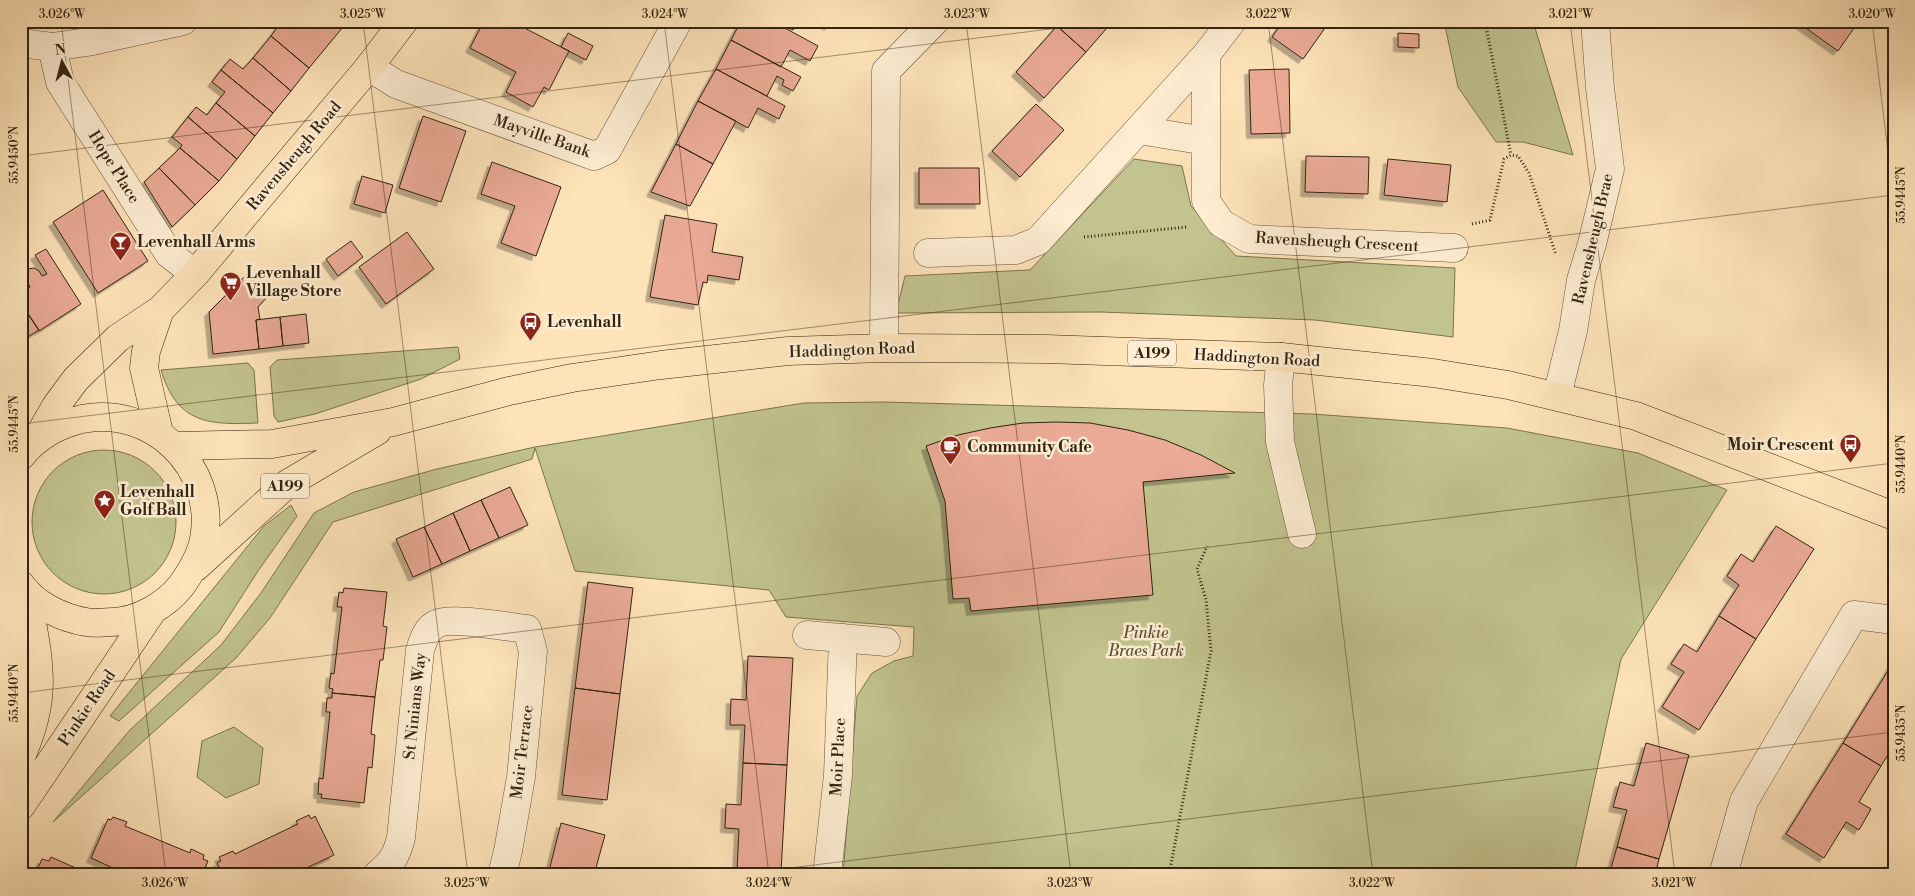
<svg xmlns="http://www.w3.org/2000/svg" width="1915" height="896" font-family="'Libre Bodoni',serif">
<defs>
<filter id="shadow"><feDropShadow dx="-4.5" dy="4.5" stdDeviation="0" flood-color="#0004"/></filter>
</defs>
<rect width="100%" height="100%" fill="#fee3b9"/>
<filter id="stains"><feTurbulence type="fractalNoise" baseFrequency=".004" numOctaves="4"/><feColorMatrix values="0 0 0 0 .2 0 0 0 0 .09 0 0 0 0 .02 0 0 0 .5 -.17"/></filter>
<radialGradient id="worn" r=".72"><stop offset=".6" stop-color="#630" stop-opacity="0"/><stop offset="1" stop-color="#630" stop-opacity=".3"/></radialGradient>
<path fill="#c2c38e" stroke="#7a7450" d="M1444,21H1533L1573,155L1523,142H1496L1458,87Z
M1134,159L1182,166L1191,206L1236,256L1455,268L1453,337L1315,320L1101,312L896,313L905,276L1030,270Z
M458,347L460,359L421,379L315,414L278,422L274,416L270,367L277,360Z
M248,363L254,370L258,423C209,425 177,424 161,370Z
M885,402L1312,414L1507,428L1638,453L1727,490L1621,659L1574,875H843L857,696L872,673L894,661L913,656L914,627L786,617L769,590L575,571L535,448L532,459L333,522L270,618L236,658L53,822L129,731L221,645L261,593L314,513L354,492L437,469L535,447L804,403Z
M32 522a72 72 0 1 1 144 0a72 72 0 1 1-144 0Z
M291,505L297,516L258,571L219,632L119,721L110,716L264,526Z
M21,655L25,669V689L21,688Z
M234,727L263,748L259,784L226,798L197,777L202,741Z"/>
<path fill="#eaaa96" stroke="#322411" filter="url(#shadow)" d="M282,21H298L307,28L312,21H348L309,68L271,36Z
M484,21H511L569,51L549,90L544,87L533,107L506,92L516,72L470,48Z
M741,21H772L818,46L810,61L790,50L781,67L731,40Z
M777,21H798L793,30Z
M820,21H832L829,26Z
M1061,21H1113L1086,52L1057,26Z
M1283,21H1330L1303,59L1272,37Z
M1796,21H1859L1838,51Z
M1057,26L1086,52L1044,98L1016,72Z
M568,33L593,46L586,60L561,47Z
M1398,33L1419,34V48L1398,47Z
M271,36L309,68L291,91L253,58Z
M731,40L801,77L793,91L782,85L784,80L777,76L767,96L716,69Z
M253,58L291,91L273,113L221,70L230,59L243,69Z
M716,69L785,106L779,119L758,108L748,128L698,101Z
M1289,69L1290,133L1251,134L1249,70Z
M221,70L273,113L255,136L216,103L225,92L212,82Z
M698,101L736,121L713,164L676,144Z
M216,103L255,136L237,159L188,117L196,107L207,115Z
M1036,104L1064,130L1020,177L992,151Z
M423,116L466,131L441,202L399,188Z
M188,117L237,159L219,181L180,148L182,145L172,137Z
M676,144L713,164L690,206L651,192Z
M180,148L219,181L195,205L159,168Z
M1306,156L1369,157L1368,194L1305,192Z
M1388,159L1451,165L1447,202L1384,195Z
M492,162L561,187L536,256L501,243L515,206L481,194Z
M159,168L195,205L172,227L144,182Z
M919,168H979L980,204H919Z
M362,176L393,185L385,213L354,204Z
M103,190L148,261L98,293L53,222Z
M665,215L717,224L712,252L743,257L739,280L708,275L707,283L703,282L698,305L650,297Z
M407,232L434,269L386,304L359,267Z
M351,241L363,257L338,276L326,259Z
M46,249L81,304L39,331L21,303V292L30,287L24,274L28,269L34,268L39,271L42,276L47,274L35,255Z
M247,274L269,295L258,307L260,319L256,320L259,349L213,354L209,312Z
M21,303L39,330L21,341Z
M306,314L309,343L283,346L280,317Z
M280,317L283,346L259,349L256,320Z
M1057,422L1090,423L1128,430L1165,440L1201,455L1235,473L1143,482L1153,595L971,611L969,598L953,599L945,501L926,446L958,435L990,428L1023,423Z
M510,487L528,525L499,538L481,500Z
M481,500L499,538L470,551L453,513Z
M453,513L470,551L442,564L424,527Z
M1776,526L1814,549L1756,639L1719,616L1739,585L1727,576L1741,554L1753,562Z
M424,527L442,564L413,577L396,539Z
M588,582L633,588L620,694L575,688Z
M344,588L387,592L383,626L387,627L383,660H380L375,697L332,693L333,689L329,688L331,673L334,674L342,607H337L339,592L343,593Z
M1719,616L1756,639L1699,730L1662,707L1684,672L1671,664L1684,644L1697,652Z
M748,656L793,658L787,765L743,763L745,725H730L731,699L746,700Z
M1894,661V745L1881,766L1843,743Z
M575,688L620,694L607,800L562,795Z
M332,693L375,697L371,734L375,735L372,768L368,767L364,803L321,798L322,794H318L319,778L323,779L330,712H326L327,698H332Z
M1646,743L1689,755L1659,859L1617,847L1627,810L1613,807L1620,782L1634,786Z
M1843,743L1881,766L1859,802L1871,809L1859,830L1846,822L1824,858L1786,834Z
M743,763L787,765L781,872L737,870L739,829L725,828L726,804L741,805Z
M309,815L311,819L315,816L334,855L300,871L302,875H223L217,863L221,861L219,857L233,851L235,854L298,824L296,821Z
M113,817L127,822L125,826L190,853L191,849L204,855L203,859L208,861L202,875H126V874L91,858L108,819L111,820Z
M561,823L605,835L594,875H548Z
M1617,847L1659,859L1655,875H1609Z
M51,857L87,873L86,875H43V873L37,870L42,859L49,861Z"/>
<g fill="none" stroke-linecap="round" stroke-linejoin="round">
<defs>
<path id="minor" d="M21,43L52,47L87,42L183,21
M52,47L60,82L169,254L195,274
M1206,55V201L1221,223L1249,239L1454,248
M369,67L396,84L594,156L607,150L678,21
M1139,130L1206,141
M928,253L1016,250L1038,241L1206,55L1232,21
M884,348L886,71L935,21
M1281,357L1278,385L1280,442L1302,534
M1557,396L1573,331L1581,280L1592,244L1610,169L1600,88L1595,21
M807,635L886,642
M377,875C392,862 396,857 401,838L420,650C423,641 426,629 436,624C450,616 508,627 527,629L533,651L521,777L508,851L502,875
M827,875L838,775L843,638
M1724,875L1725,868L1744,801L1854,615L1894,620"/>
<path id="major" d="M159,433L144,368L146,351L160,310
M37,439L56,406L76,379L118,338L160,310L195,274L369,67L404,21
M175,446L272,444L393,422L509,391L572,378L661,365L788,351L884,348L1046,349L1281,357L1433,373L1508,385L1636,416L1894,516
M21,456C37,436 57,425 82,419C152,405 217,467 204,539C201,556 191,572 181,586C166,605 137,622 112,622C104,622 94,624 86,622C62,618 35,605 21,585
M196,567L287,484L377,431
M21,757C29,738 36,718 38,698C42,662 32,626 26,591
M21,806L153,610"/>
</defs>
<use href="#minor" stroke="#65543b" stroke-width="29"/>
<use href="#major" stroke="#322411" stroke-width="29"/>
<path stroke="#322411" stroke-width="3" stroke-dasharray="1 2.5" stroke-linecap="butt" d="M1485,21L1511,155
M1472,224L1490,220L1504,159L1511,155L1518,156L1529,173L1556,255
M1084,237L1187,227
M1169,875L1211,651L1206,600L1197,569L1207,546"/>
<use href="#minor" stroke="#feedd2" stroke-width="28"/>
<use href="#major" stroke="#fee3b9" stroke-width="28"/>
</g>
<path fill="none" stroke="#322411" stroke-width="1" stroke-opacity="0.45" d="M61,21L166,875M363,21L468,875M664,21L769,875M966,21L1071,875M1268,21L1373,875M1570,21L1675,875M1872,21L1894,201M21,156L1115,21M21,424L1894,195M21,693L1894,463M733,875L1894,732"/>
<defs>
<symbol id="bar-pin" viewBox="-11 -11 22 30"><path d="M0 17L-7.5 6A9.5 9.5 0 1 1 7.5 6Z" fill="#8f2418" stroke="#feedd2"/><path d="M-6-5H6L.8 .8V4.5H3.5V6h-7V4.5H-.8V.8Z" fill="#fff"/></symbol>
<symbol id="supermarket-pin" viewBox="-11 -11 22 30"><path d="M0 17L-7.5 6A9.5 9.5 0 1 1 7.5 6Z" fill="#8f2418" stroke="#feedd2"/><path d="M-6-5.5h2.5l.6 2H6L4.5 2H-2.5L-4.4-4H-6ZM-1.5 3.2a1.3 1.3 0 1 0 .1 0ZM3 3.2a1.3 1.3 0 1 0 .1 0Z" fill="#fff"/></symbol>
<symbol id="bus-pin" viewBox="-11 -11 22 30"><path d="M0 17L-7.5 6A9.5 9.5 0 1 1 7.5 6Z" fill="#8f2418" stroke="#feedd2"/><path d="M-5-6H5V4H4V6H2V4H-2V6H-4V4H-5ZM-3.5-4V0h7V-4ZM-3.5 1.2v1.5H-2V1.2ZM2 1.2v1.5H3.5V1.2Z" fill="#fff"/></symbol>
<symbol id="cafe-pin" viewBox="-11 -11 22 30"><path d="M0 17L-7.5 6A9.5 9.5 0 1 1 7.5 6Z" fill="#8f2418" stroke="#feedd2"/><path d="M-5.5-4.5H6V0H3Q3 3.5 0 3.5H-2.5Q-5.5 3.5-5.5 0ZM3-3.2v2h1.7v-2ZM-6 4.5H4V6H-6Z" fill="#fff"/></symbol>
<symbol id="sight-pin" viewBox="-11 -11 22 30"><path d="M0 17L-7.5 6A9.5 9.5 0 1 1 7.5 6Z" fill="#8f2418" stroke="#feedd2"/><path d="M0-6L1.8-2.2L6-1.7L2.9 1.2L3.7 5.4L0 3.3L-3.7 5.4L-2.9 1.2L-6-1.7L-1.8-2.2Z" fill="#fff"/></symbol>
</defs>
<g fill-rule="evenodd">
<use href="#bar-pin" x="108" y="230" width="25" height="34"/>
<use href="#supermarket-pin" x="218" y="270" width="25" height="34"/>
<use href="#bus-pin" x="518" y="310" width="25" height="34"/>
<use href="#bus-pin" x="1838" y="432" width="25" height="34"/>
<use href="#cafe-pin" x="938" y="434" width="25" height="34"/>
<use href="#sight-pin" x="92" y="488" width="25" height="34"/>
</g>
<g text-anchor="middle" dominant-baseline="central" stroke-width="5" stroke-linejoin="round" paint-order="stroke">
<g fill="#feedd2" stroke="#6f604b" stroke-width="1">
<rect x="1128" y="340.5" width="48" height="25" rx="4"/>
<rect x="261" y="473.5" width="48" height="25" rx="4"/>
</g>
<g font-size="15" font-weight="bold" fill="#322411">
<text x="1152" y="353">A199</text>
<text x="285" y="486">A199</text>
</g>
<g font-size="16" fill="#322411" stroke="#feedd2">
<text transform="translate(542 136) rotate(19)">Mayville Bank</text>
<text transform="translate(294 156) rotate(-50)">Ravensheugh Road</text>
<text transform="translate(114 167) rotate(58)">Hope Place</text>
<text transform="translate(1593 239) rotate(-77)">Ravensheugh Brae</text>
<text transform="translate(1337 242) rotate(3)">Ravensheugh Crescent</text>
<text transform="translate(852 350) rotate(-2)">Haddington Road</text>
<text transform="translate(1257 358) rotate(3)">Haddington Road</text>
<text transform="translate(415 706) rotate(-84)">St Ninians Way</text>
<text transform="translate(87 708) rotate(-56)">Pinkie Road</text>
<text transform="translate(522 752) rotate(-83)">Moir Terrace</text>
<text transform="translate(838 757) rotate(-87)">Moir Place</text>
</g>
<g font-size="16" font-weight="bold" fill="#322411" stroke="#feedd2" text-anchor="start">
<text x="137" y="242">Levenhall Arms</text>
<text x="246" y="273">Levenhall<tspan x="246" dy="18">Village Store</tspan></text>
<text x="547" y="322">Levenhall</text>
<text x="1834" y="445" text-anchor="end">Moir Crescent</text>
<text x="967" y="447">Community Cafe</text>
<text x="120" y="492">Levenhall<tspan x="120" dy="18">Golf Ball</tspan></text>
</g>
<g font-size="16" font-style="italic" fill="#5d5436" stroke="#feedd2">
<text x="1146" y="633">Pinkie<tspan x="1146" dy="18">Braes Park</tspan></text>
</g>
</g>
<rect width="1915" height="896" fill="none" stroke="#fee3b9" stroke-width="55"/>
<g transform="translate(62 62) rotate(353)" stroke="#feedd2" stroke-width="4" paint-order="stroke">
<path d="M0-4L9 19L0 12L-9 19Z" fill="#322411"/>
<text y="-8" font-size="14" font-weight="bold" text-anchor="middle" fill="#322411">N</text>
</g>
<rect x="28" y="28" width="1860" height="840" fill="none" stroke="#322411" stroke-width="2"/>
<g font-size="12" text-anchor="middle" fill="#322411">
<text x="62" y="18">3.026°W</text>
<text x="363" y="18">3.025°W</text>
<text x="665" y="18">3.024°W</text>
<text x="967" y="18">3.023°W</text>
<text x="1269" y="18">3.022°W</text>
<text x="1571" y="18">3.021°W</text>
<text x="1872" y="18">3.020°W</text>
<text transform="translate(14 155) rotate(-90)" y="4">55.9450°N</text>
<text transform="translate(1901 195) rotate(-90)" y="4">55.9445°N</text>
<text transform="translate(14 424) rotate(-90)" y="4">55.9445°N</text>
<text transform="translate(1901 464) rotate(-90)" y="4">55.9440°N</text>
<text transform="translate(14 693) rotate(-90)" y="4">55.9440°N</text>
<text transform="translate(1901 733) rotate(-90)" y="4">55.9435°N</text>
<text x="165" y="887">3.026°W</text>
<text x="467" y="887">3.025°W</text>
<text x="769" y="887">3.024°W</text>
<text x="1070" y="887">3.023°W</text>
<text x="1372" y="887">3.022°W</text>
<text x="1674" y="887">3.021°W</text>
</g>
<rect width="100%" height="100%" filter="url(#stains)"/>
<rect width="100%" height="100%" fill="url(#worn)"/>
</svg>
